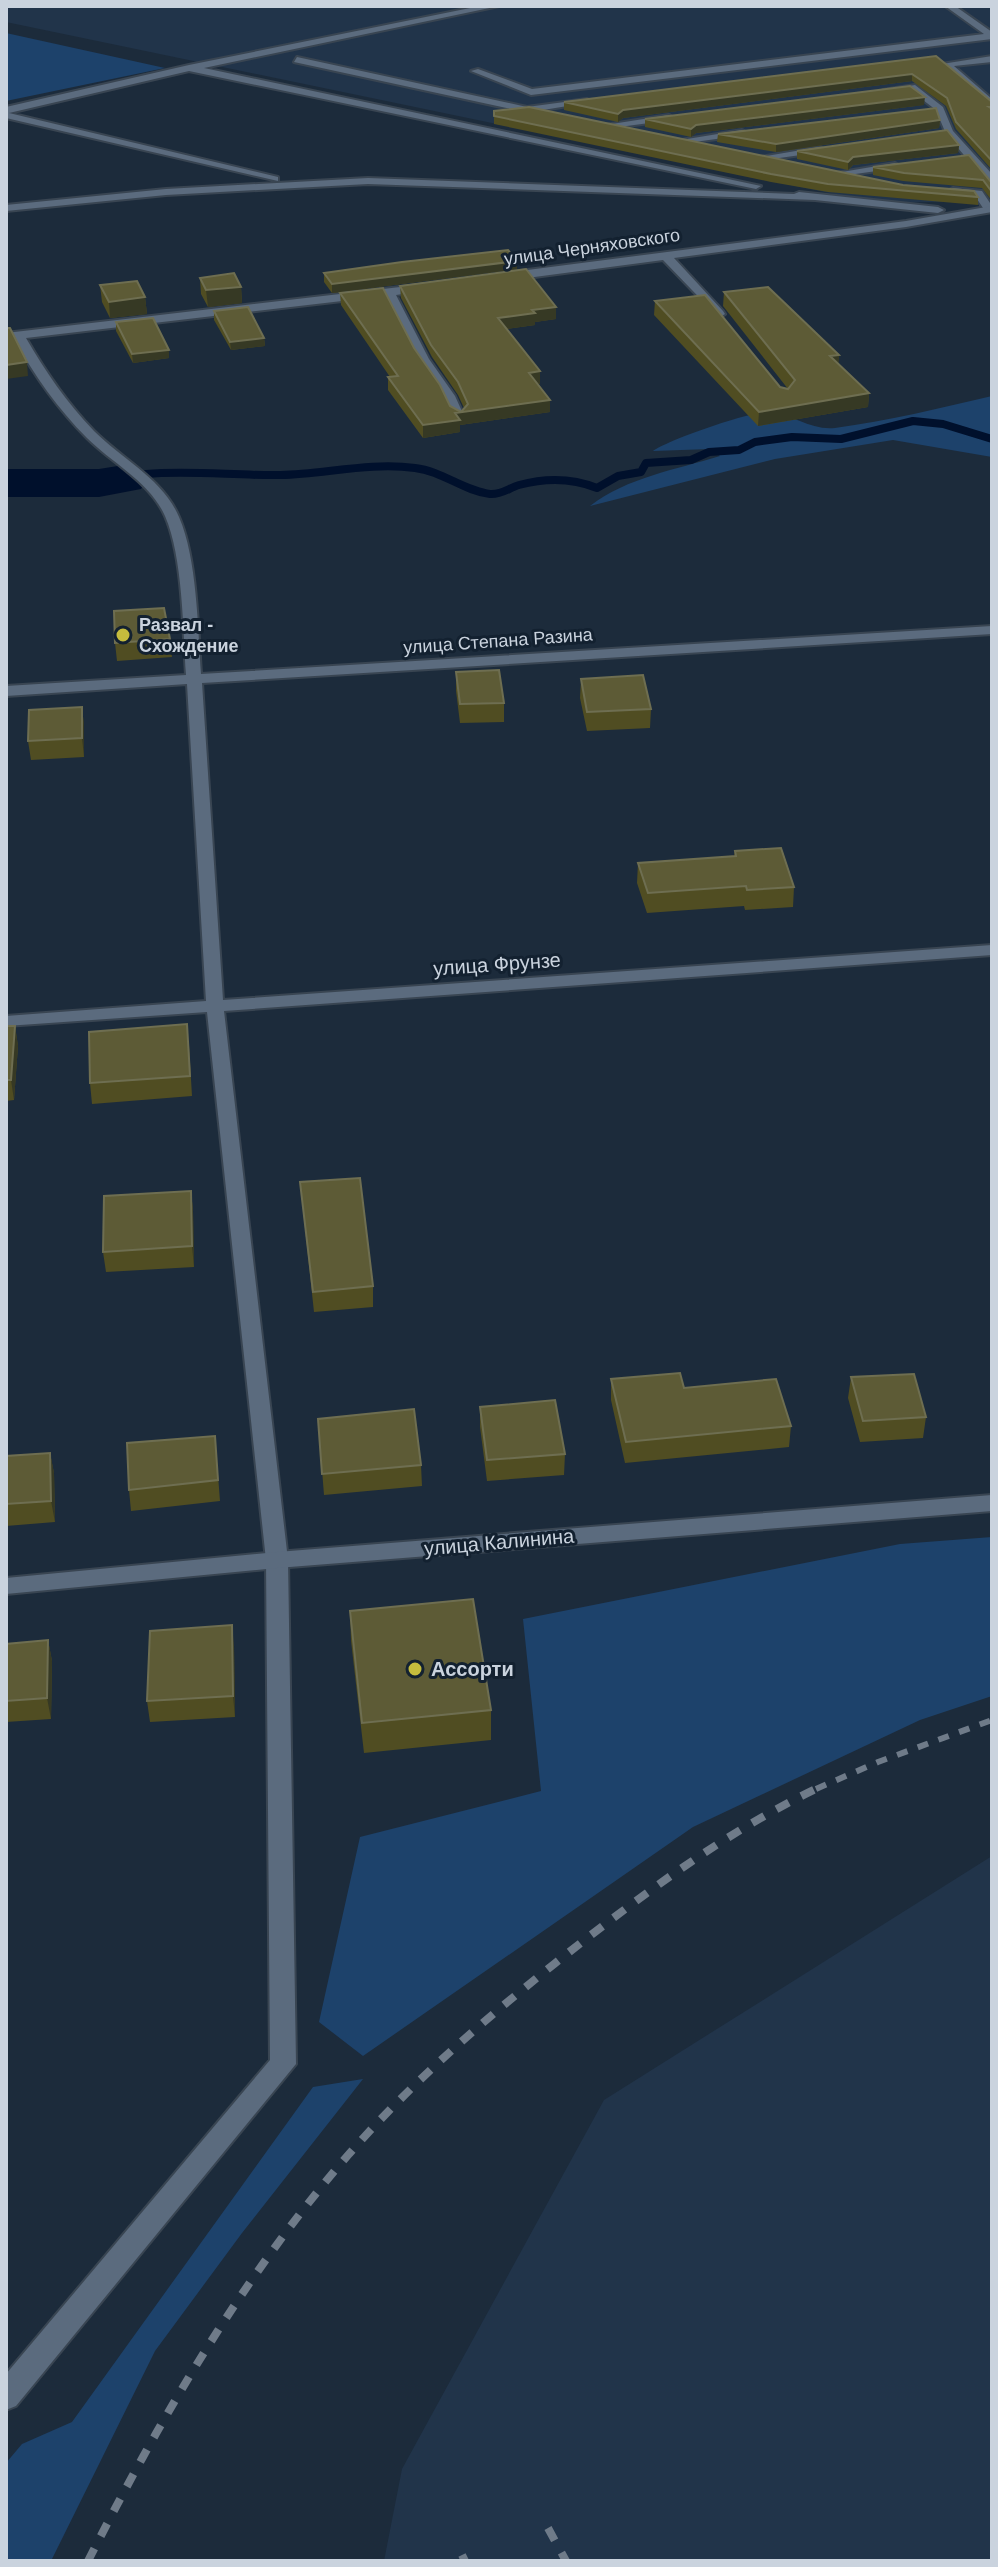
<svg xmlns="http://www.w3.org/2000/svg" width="998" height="2567" font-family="Helvetica,sans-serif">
<rect width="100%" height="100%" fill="#1c2b3b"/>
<path fill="#21344a" d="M6,6H992V201L877,203L6,22Z
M992,1856V2561H384L402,2469L604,2100Z"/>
<path fill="#1d426b" d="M6,33L165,68L6,101Z
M992,396V457L893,440L775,459L590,506C628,477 675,470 720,456L710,449L653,451C668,440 751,411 769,412C791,414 813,431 835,428C887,421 941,408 992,396Z
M992,1537V1696L920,1720L693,1827L363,2056L319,2022L360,1837L541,1791L523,1619L900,1544Z
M363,2079L242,2233L155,2351L51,2561H6V2463L22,2444L72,2422L313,2087Z"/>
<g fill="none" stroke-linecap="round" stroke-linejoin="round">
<path stroke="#00102c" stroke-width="8" d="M146,474C191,470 236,476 281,475C325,474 370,462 415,468C442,471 464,491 490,494C501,495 509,488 519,485C545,478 572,478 597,488L618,476L641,472L646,463L691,460L709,452L739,450L755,442L792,437L841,439L913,421L943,424L992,439"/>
<path fill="#00102c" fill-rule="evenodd" d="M124,465L141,469L148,479L141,489L99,497H6V469H99Z"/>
<defs>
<path id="lane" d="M945,6H955L992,32V39L531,95L471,71L478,69L532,89L984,34Z
M992,56V62L954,66L992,99V107L942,64Z
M297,57L527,107L587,99L592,102L543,110L548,113L543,116L294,62Z
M915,85L943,107L953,131L992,174V188L946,134L936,110L910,90L888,93L883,90Z
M669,115L674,118L672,120L604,129L599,126Z
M742,130L747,133L745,135L680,144L675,141Z
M819,147L822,148V152L765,160L760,157Z
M895,163L900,166L898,168L841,176L836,173Z
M953,188L982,191L992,206V211H985L975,196L950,193L948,191Z"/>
<path id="street" d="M480,6H499L204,68L761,186L756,189L189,71L9,113L278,177V181L6,118V107L189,65Z
M368,178L794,194L799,192L938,207L944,210L938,213L815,200L368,184L166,195L6,211V205L166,189Z
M992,206V212L906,227L674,258L723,311L725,314L719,318L663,260L505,281L499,277L505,273L906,221Z
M426,284L432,288L430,290L396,295L429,359L455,396L465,418L464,421L453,418L443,396L417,359L385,296L26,338C45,371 67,403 94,431C122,459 163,479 179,517C197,558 198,629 201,674L992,626V634L202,683L223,1000L992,945V955L224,1011L288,1560L296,2064L16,2406L6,2410V2374L270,2060L266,1560L207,1012L6,1026V1016L206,1001L187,684L6,696V686L186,675C183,630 183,557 165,516C150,482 112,463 87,438C58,409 34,375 14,339H6V333Z"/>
<path id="secondary" d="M992,1495V1511L277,1568L6,1594V1578L277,1552Z"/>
</defs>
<use href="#lane" stroke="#394552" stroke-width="4"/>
<use href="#street" stroke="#394552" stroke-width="4"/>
<use href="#secondary" stroke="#394552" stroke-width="4"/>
<use href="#lane" fill="#5b6b7e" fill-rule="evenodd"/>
<use href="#street" fill="#5b6b7e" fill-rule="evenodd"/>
<use href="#secondary" fill="#5b6b7e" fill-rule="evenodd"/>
<path stroke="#6f7b89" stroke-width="6" stroke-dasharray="11 11" stroke-linecap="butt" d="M816,1789L878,1762L992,1720"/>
<path stroke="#6f7b89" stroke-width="8" stroke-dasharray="14 14" stroke-linecap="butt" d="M548,2528L566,2561
M462,2555L465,2561
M88,2561C161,2417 243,2276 349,2154C418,2075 499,2007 582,1942C657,1884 733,1828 820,1787"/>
</g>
<path fill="#504d22" d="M936,56L992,102V170L956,129L946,106L912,81L623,118L618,122L564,110V102Z
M924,105L696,133L691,137L645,127V119Z
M494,111L903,185L978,197V205L828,192L771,182L494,124Z
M940,120L939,128L776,152L717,142L718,134Z
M959,145L958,153L853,165L848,170L797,159V151Z
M969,155L991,182L992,181V201L982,188L903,181L873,175V167Z
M517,261V269L332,293L324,282V273Z
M200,278L241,287L242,303L208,307L201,294Z
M100,285L145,297L147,314L110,318L102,302Z
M400,286L556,307V319L535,322V325L507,329L540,384H538L550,400V412L460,425V432L423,438L388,390V377H390L341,305L340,293L414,348L450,406L461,412L464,408L458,395L432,357L401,298Z
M724,292L839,355L838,364L869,393L868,407L758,426L654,315L655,301L780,387L788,389L723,306Z
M214,311L264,338L265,346L231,350L214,320Z
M116,322L169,350V358L133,363L116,331Z
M170,639L172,657L117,661L115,643Z
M456,672L504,703V722L460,723L456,691Z
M581,679L651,709L650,728L587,731L580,698Z
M82,707L84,726V757L31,760L28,741Z
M735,851L794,887L793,907L745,910L744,906L647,913L637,883L638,863L734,856Z
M6,1026H15L18,1046L14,1100L6,1101Z
M189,1045L192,1096L92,1104L90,1083Z
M300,1182L373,1286V1307L314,1312Z
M191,1191L193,1211L194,1267L106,1272L103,1252Z
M851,1377L926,1417L923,1438L860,1442L848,1398Z
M611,1379L684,1388L791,1426L789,1447L625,1463L611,1400Z
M480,1407L565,1454L564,1475L487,1481L480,1427Z
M318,1419L421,1465L422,1486L324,1495Z
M215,1436L220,1501L131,1511L129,1490Z
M50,1453L54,1473L55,1522L6,1526V1456Z
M350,1611L491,1710V1740L364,1753L351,1641Z
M48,1640L52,1661L51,1719L6,1722V1644Z
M234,1646L235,1717L150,1722L147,1701Z"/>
<path fill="#363924" d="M912,74V81L623,118L618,122V114L623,110Z
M925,97L924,105L696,133L691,137V129L696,125Z
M940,120L939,128L776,152V144Z
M959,145L958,153L853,165L848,170V162L853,157Z
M517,261V269L332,293V284Z
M241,287L242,303L208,307L206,290Z
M145,297L147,314L110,318L109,302Z
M556,307V319L535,322V325L498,330V318L532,310Z
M264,338L265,346L231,350L230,342Z
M169,350V358L133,363L132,354Z
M839,355L838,368L830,356Z
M27,362L28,376L6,379V365Z
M540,371V384L529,385V373Z
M869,393L868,407L758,426L759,412Z
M550,400V412L460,425V432L423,438V425L455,413Z
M82,707L84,726V757L82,738Z
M15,1026L18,1046L14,1100L11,1080Z
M191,1191L193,1211L194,1267L192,1246Z
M50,1453L54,1473L55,1522L51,1501Z
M232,1625L234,1646L235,1717L233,1696Z
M48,1640L52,1661L51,1719L47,1698Z"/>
<path fill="#5d5b36" stroke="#6e6e51" stroke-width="2" d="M936,56L992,102V107H989L992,109V161L956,122L947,98L912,74L623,110L618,114L564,102Z
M910,86L925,97L696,125L691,129L645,119Z
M529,107L903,185L974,191L978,197L828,184L771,174L494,116V111Z
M936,108L940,120L776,144L718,134Z
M947,130L959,145L853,157L848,162L797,151Z
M969,155L991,182L992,181V192L983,180L904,173L873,167Z
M508,250L517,261L332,284L324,273L402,262Z
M526,269L556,307L532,310L535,313L498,318L540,371L529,373L550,400L455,413L460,420L423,425L388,377L398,376L340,293L383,288L414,348L440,385L450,406L461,412L468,404L458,382L431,345L400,286Z
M234,273L241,287L206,290L200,278Z
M137,281L145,297L109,302L100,285Z
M768,287L839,355L830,356L869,393L759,412L655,301L705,295L780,387L788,389L795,380L724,292Z
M248,307L264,338L230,342L214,311Z
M153,318L169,350L132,354L116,322Z
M6,328H10L27,362L6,365Z
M164,608L170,639L115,643L114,611Z
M499,670L504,703L460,704L456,672Z
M643,675L651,709L587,712L581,679Z
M82,707V738L28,741L29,710Z
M781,848L794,887L747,890L746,886L648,893L638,863L736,856L735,851Z
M187,1024L190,1076L90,1083L89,1032Z
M6,1026H15L11,1080H6Z
M360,1178L373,1286L313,1292L300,1182Z
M191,1191L192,1246L103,1252L104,1196Z
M680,1373L684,1388L776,1379L791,1426L626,1442L611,1379Z
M914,1374L926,1417L863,1421L851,1377Z
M555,1400L565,1454L487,1460L480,1407Z
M414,1409L421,1465L322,1474L318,1419Z
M215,1436L218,1480L129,1490L127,1443Z
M50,1453L51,1501L6,1504V1456Z
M473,1599L491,1710L362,1723L350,1611Z
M232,1625L233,1696L147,1701L150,1631Z
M48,1640L47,1698L6,1701V1644Z"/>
<g fill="#c5bc3d" stroke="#132130" stroke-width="3">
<circle cx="123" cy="635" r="8"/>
<circle cx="415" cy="1669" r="8"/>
</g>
<g text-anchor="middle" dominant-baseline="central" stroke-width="6" stroke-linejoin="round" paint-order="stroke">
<g font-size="18" fill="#cad3de" stroke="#132130">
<text transform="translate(592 247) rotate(-8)">улица Черняховского</text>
<text transform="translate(498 641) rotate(-4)">улица Степана Разина</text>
</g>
<g font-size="18" font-weight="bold" fill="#cad3de" stroke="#132130" text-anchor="start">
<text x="139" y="625">Развал -<tspan x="139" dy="21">Схождение</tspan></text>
</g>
<g font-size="20" fill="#cad3de" stroke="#132130">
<text transform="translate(497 964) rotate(-4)">улица Фрунзе</text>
<text transform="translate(499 1542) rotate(-5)">улица Калинина</text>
</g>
<g font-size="20" font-weight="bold" fill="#cad3de" stroke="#132130" text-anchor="start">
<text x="431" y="1669">Ассорти</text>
</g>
</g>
<rect width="998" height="2567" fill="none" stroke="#cad3de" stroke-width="16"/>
</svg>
